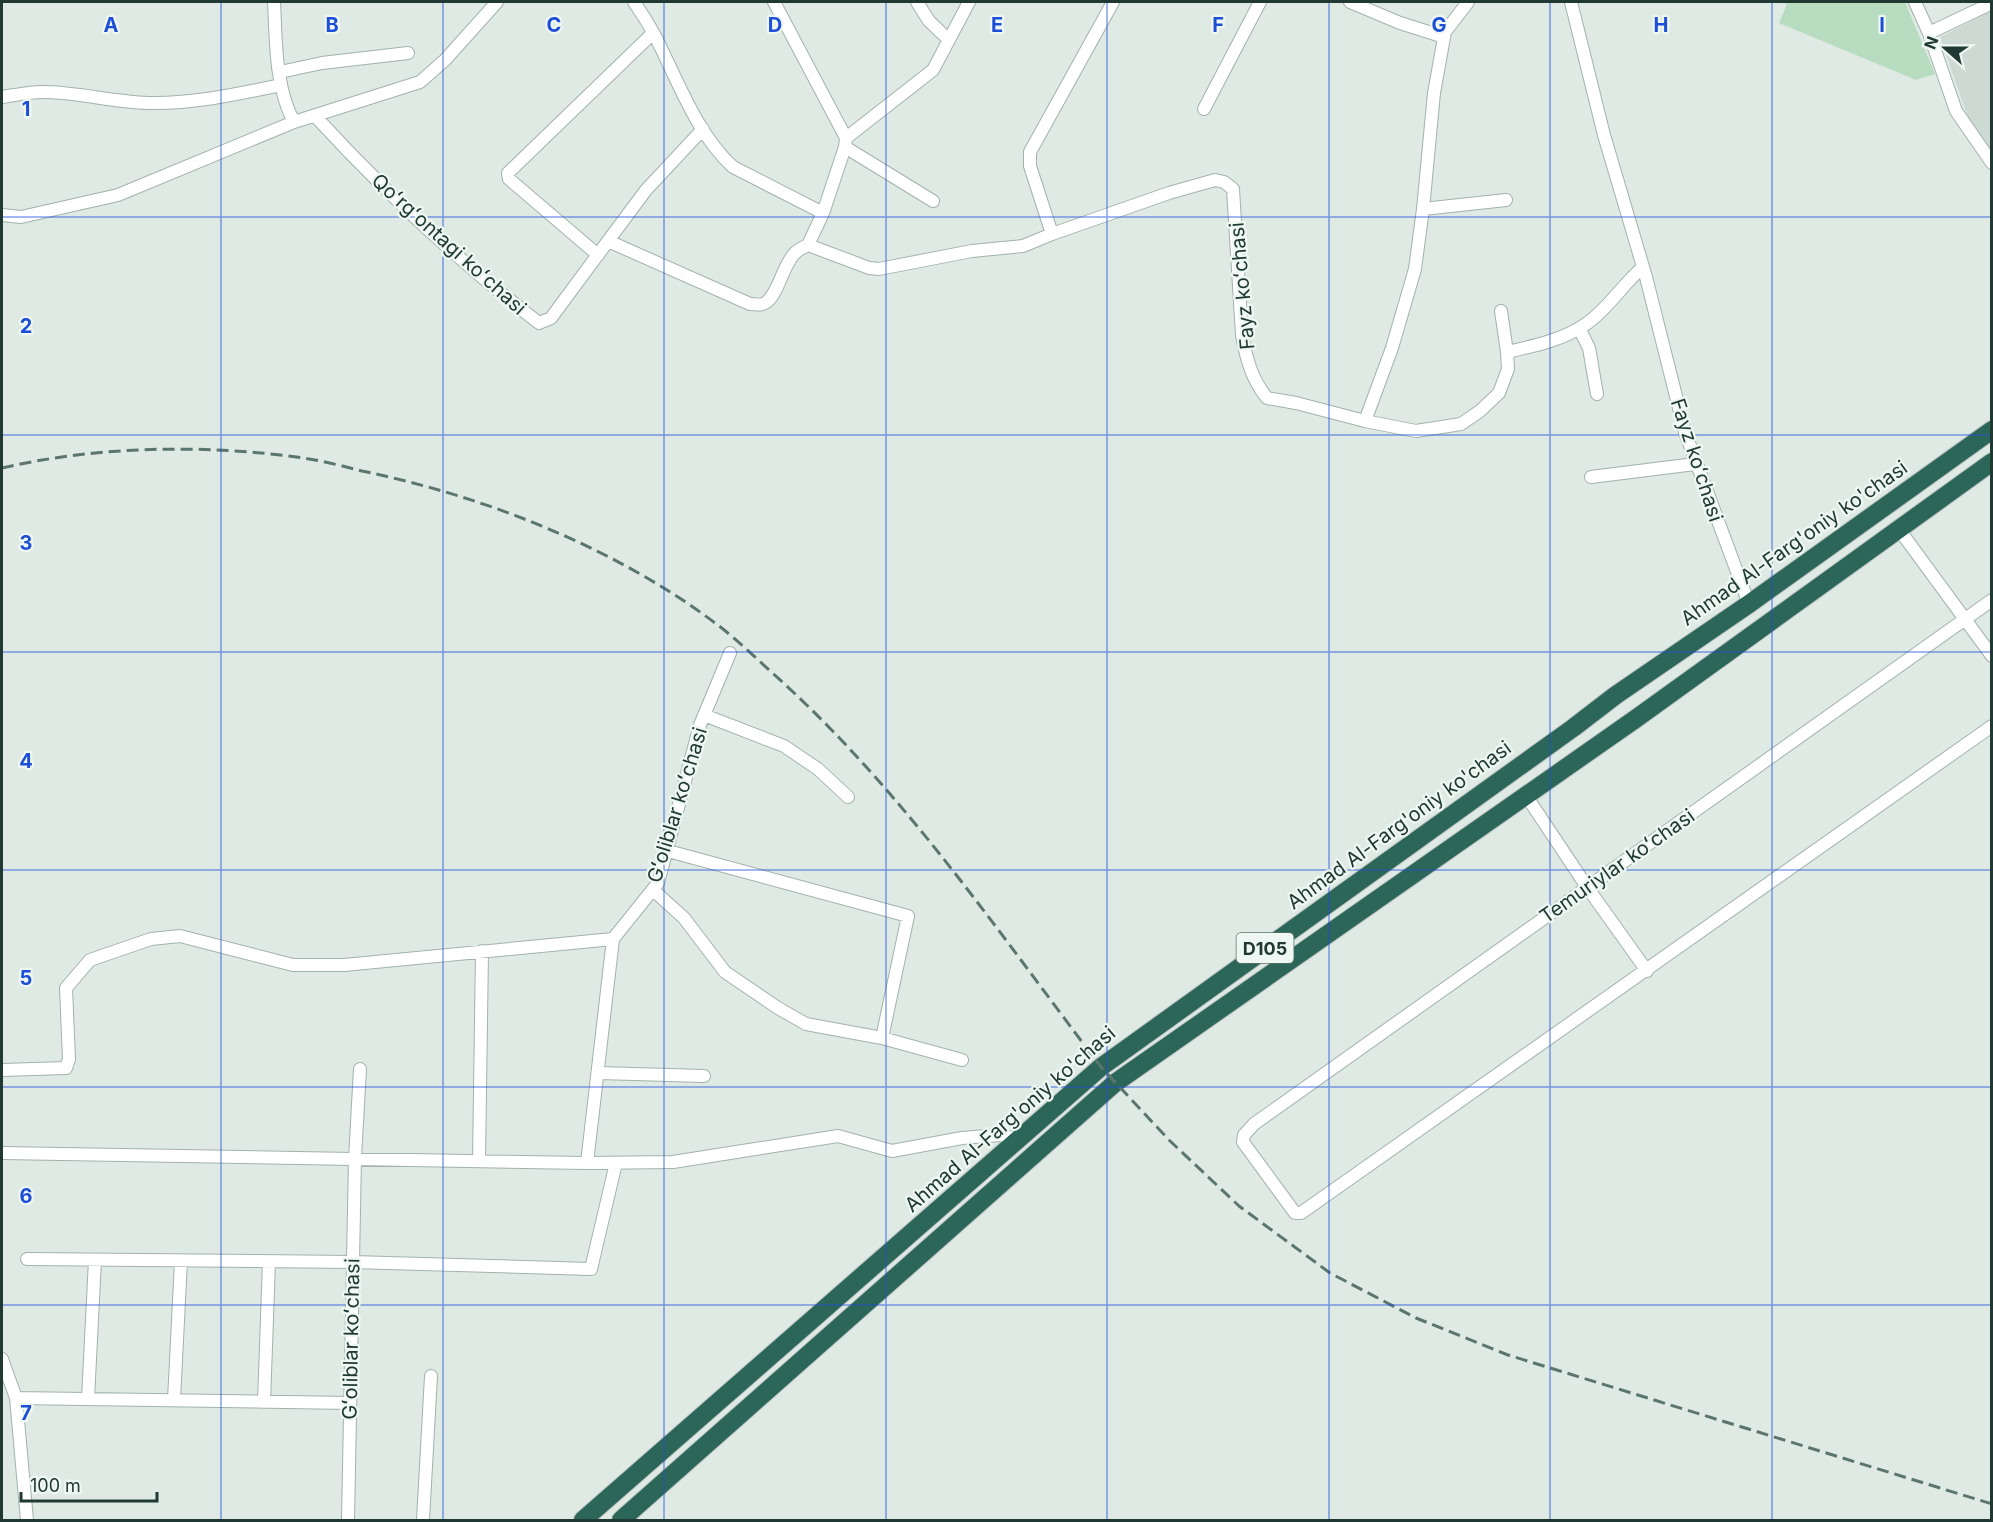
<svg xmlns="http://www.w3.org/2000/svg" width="1993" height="1522" font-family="Inter,sans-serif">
<rect width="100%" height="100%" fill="#dfeae5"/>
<path fill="#cddad4" d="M1991,11V157L1971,126L1940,37Z"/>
<path fill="#b8dcc0" d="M1783,2H1905L1935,74L1916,80L1779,23L1787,4Z"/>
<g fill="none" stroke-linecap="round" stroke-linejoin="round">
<defs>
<path id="minor" d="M274,2C276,41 275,87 294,122L420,82L445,60L497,2
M634,2C641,12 648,23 654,34C677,78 695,132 733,167L823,213
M774,2L846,138
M917,2L929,21L949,40
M1113,2L1030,152V166L1052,234L1169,193L1215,180L1224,182L1233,189L1242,335C1246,358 1252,380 1267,398L1296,403L1365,421L1392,348L1415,269L1423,209L1434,93L1445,32L1468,2
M1350,2L1400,23L1438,35L1445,32
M1571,2L1604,135L1646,277L1685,432L1749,604
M1915,2L1929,33L1956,111L1992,163
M1929,33L1992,3
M280,72L322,63L408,53
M2,97C16,95 33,91 47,92C81,93 114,102 148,103C193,104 238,94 281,85
M1204,109L1260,2
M315,116C384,191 458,261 539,323L551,318L608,241L750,304C755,304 761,306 765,303C778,296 783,264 795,253C799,249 804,247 808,245
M845,147L933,201
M1423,209L1506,200
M2,215L21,217L118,195L294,122
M608,241L646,190L703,129
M808,245L823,213L845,147L846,138L933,70L969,2
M808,245L869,268L879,269L972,251L1023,246L1052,234
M598,255L509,179L508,173L653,33
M1501,311L1507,352C1534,346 1563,340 1586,324C1608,309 1622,285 1642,268
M1579,328L1589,348L1597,394
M1365,421L1416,431L1461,424L1480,411L1499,393L1508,369L1507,352
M1591,477L1695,464
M1898,528L1992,656
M1992,600L1254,1124L1244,1135L1243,1142L1295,1213H1301L1992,726
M704,715L784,746L818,769L848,797
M1525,794L1587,887L1647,971
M668,851L908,916L882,1038
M653,890L684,918L725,972L778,1008L806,1024L882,1038L962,1060
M2,1070L66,1068L69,1059L66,988L90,960L151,939L180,936L293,965H344L613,939
M599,1073L704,1076
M2,1153L587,1163L673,1162L838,1136L892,1151L962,1138L1000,1135L1019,1139
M479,1161L482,951
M587,1163L613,939L658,883L700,725L730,653
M27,1259L353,1262L591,1269L616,1163
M2,1359L16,1398L350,1403
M16,1398L27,1520
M88,1399L95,1260
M174,1400L181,1261
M264,1402L269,1262
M348,1520L355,1158L360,1069
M423,1520L431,1376"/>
<path id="highway" d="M583,1520L1101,1067L1573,728L1616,695L1749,604L1992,430
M621,1520L1115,1083L1634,720L1992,462"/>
</defs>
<use href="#minor" stroke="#a2b2ac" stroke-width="14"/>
<use href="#highway" stroke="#bcc4c2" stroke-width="20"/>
<use href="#minor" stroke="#fff" stroke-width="12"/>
<use href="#highway" stroke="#2c6659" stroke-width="18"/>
<path stroke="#5a766e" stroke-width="3" stroke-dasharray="12 6" stroke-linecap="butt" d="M2,468C97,446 206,444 303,458C323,461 343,466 362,471C488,497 621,550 723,629C739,642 754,656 769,670C899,785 996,929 1101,1067L1169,1140L1239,1206L1330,1273L1416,1318L1508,1355L1992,1504"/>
</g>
<path fill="none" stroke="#1d4ed8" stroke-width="1.5" stroke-opacity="0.55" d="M221,2V1520M443,2V1520M664,2V1520M886,2V1520M1107,2V1520M1329,2V1520M1550,2V1520M1772,2V1520M2,217H1992M2,435H1992M2,652H1992M2,870H1992M2,1087H1992M2,1305H1992"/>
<g text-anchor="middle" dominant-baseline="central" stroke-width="4.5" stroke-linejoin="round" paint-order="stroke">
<rect fill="#eff7f3" stroke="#5e736d" stroke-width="1.5" x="1236.5" y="933" width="57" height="30" rx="4.5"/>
<g font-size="18" font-weight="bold" fill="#203a33">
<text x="1265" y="948">D105</text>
</g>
<g font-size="20" fill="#203a33" stroke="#eff7f3">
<text transform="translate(449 244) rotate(42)">Qoʻrgʻontagi koʻchasi</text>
<text transform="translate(1242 286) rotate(-95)">Fayz koʻchasi</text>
<text transform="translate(1697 460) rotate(72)">Fayz koʻchasi</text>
<text transform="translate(1794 543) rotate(-35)">Ahmad Al-Farg'oniy ko'chasi</text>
<text transform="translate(677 805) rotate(-73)">Gʻoliblar koʻchasi</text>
<text transform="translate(1399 825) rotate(-36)">Ahmad Al-Farg'oniy ko'chasi</text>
<text transform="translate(1617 866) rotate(-35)">Temuriylar koʻchasi</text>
<text transform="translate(1010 1119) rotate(-41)">Ahmad Al-Farg'oniy ko'chasi</text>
<text transform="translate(351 1339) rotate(-89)">Gʻoliblar koʻchasi</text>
</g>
</g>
<g font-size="20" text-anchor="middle" font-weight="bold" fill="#1d4ed8" stroke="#eff7f3" stroke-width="4.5" stroke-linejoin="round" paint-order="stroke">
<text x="111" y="32">A</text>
<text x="332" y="32">B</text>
<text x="554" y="32">C</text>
<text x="775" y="32">D</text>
<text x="997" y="32">E</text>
<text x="1218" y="32">F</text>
<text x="1439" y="32">G</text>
<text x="1661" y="32">H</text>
<text x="1882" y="32">I</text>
<text x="26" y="116">1</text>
<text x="26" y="333">2</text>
<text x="26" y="550">3</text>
<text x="26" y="768">4</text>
<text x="26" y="985">5</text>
<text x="26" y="1203">6</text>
<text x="26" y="1420">7</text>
</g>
<rect width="1993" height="1522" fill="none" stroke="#203a33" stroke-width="6"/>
<g transform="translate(1945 48) rotate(291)" stroke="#eff7f3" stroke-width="4.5" paint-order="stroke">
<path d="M0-4.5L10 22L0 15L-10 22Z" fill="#203a33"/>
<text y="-9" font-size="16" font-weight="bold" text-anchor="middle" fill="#203a33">N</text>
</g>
<path d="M21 1492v9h136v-9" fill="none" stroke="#203a33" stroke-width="3"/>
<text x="30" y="1492" font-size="18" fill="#203a33" stroke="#eff7f3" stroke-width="4.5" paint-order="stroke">100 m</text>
</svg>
